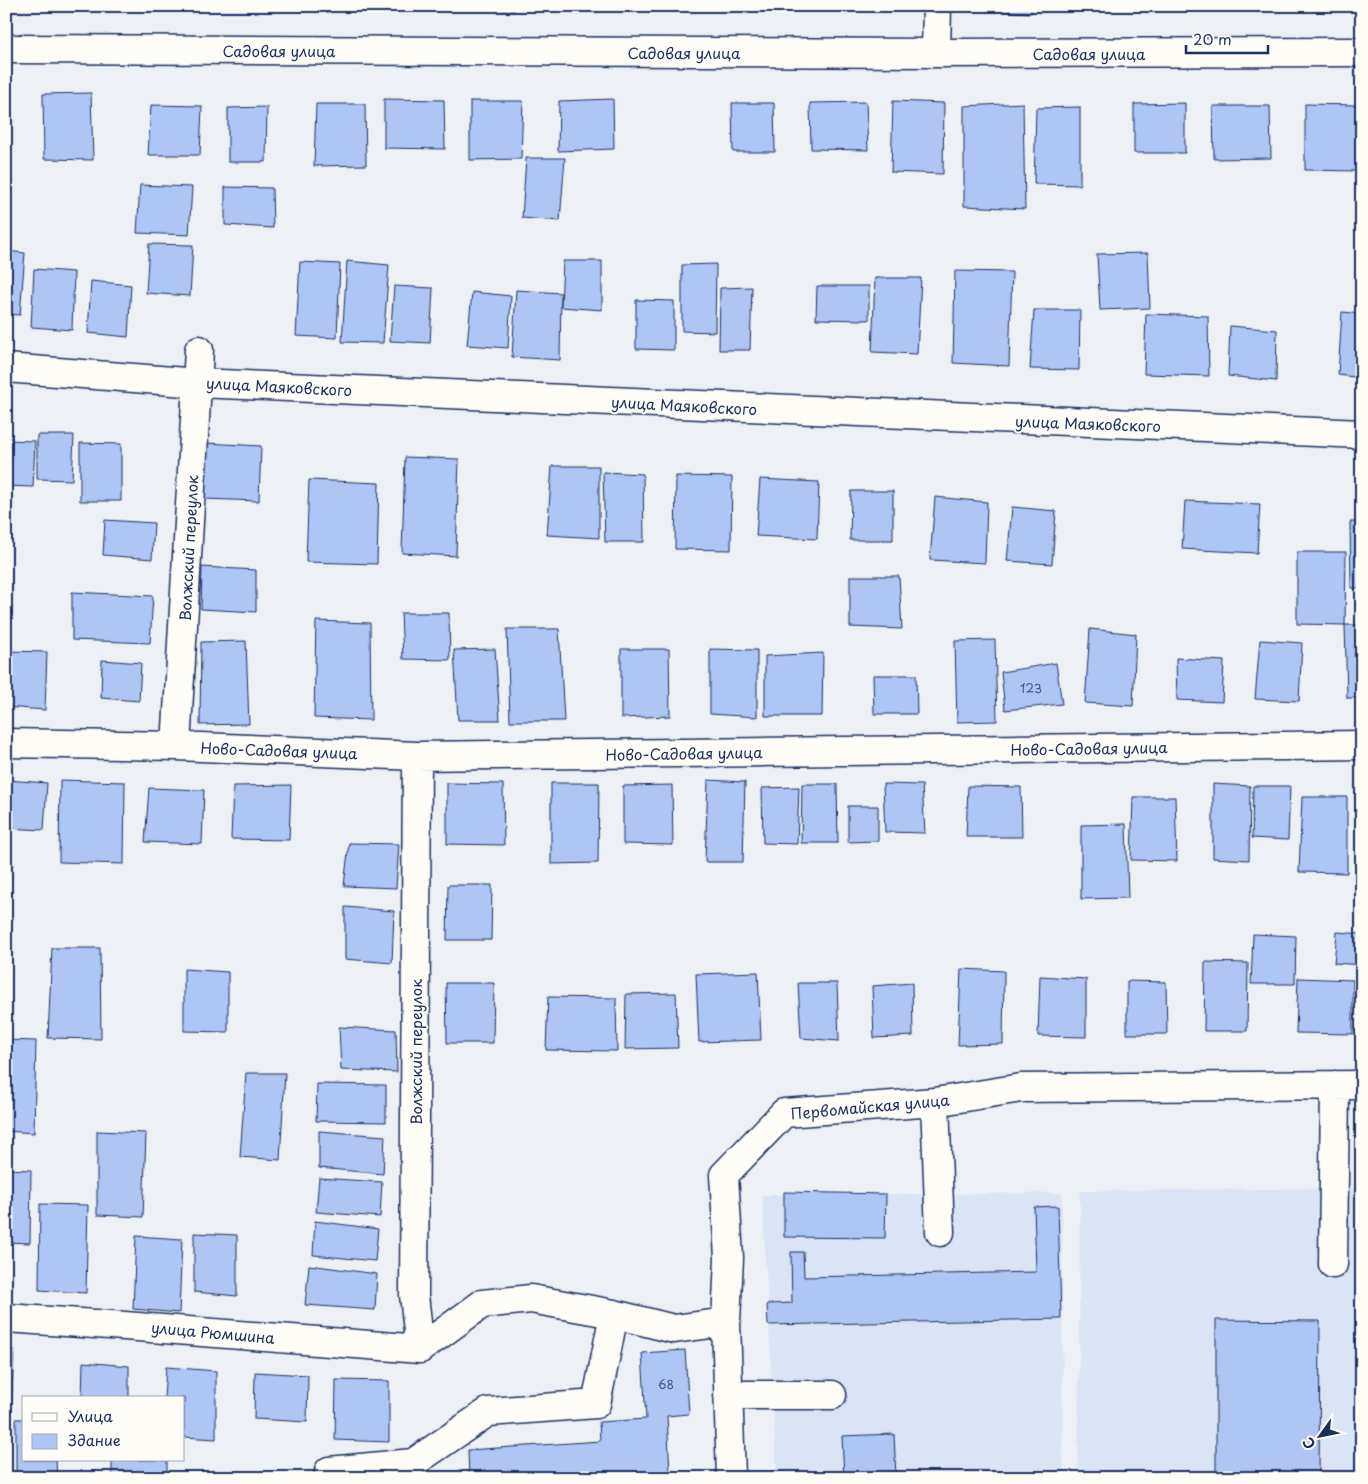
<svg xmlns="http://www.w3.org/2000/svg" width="1368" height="1484" font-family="'Playpen Sans',sans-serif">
<rect width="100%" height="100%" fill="#edf1f6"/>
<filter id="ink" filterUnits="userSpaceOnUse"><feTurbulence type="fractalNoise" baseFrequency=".02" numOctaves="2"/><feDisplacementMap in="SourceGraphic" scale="10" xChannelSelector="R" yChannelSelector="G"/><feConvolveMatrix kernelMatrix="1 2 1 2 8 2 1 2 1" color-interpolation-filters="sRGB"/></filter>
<g filter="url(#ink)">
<path fill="#dae4f5" d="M1362,1188V1478H1078L1080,1191Z
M1062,1193L1063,1478H777L762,1195Z"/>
<path fill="#afc5f3" stroke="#1b2f5e" d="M335,6H370V10H335Z
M378,6H420L421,9L378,8Z
M456,6H514V11Z
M540,6H597V12L540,11Z
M819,6H880V10H819Z
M980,6H1031V13L980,10Z
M1318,6V8L1270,7V6Z
M1329,6H1362V9H1329Z
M91,93L93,160L44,159L43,94Z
M384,99L444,100L445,149L384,148Z
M613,99L614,149L558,151L559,101Z
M470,101H523L521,159L470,160Z
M893,101L944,103L943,174L891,172Z
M866,102L868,150L811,149L810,103Z
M732,103H774L775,152H733Z
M1023,103L1025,209L964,206V106Z
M1185,103V153H1134V104Z
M316,104H365L366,165L314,166Z
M1305,104L1359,105L1358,171L1305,170Z
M151,105L202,106L200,155H148Z
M1213,106H1270L1271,158L1214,159Z
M267,107L266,162H228V108Z
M1080,107V185L1034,184L1036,108Z
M526,158H565L560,221L522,218Z
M140,185L192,187L189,235L137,233Z
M225,187L272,188L273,228L225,225Z
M149,244L193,245L190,296L146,293Z
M6,251L25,253L20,315L6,314Z
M1148,253L1150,308L1100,310L1097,254Z
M347,261L389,265L383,343L342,342Z
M563,261H602V310L561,307Z
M300,262L340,264L337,338L296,336Z
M716,264L715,332L682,331V265Z
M34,269L74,272L72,330L31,327Z
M955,271L1012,272L1009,366L953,363Z
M875,278H921L917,354L872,352Z
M91,281L131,285L128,337L88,333Z
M394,286L433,288L430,343L390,341Z
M817,286H869V320L816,319Z
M752,287L750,350H719L720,288Z
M516,290L561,293L560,360L512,357Z
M472,292L511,296L508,348L467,345Z
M636,300L674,301V350L636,349Z
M1034,310H1080L1079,370L1030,369Z
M1342,312L1362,314V378L1338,375Z
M1146,314L1208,316L1209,376L1144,374Z
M1230,326L1277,330L1276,381L1228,376Z
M37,435H74L72,480L37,479Z
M6,440L35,441L33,487L6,486Z
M80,443L121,444V501H80Z
M206,443L261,446L259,501L204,499Z
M405,457L459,459L456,556L402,553Z
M552,466H599V538L547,535Z
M603,472L643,474L644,542H605Z
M676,476L732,477L731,550L675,549Z
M760,479L819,482L817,539L756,536Z
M309,480L379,483L377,564L306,562Z
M851,491H893V540H850Z
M935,497L987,502L985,563L930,560Z
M1185,501L1260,504L1257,553L1182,549Z
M1012,507L1056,511L1052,564L1007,561Z
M105,520L154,523L152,559L103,555Z
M1350,522H1362V588H1351Z
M1297,552H1346L1345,625L1297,624Z
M202,567L256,570V612L201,609Z
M850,576H899L902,629L850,627Z
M72,592L153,596L150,643L72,640Z
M401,613H449L450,660L403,659Z
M316,621L370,623L371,720L314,718Z
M1345,625H1362V698H1347Z
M507,629H559L564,721H510Z
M1090,629L1136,634L1133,706L1085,703Z
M995,640L997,721L957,722L955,641Z
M1260,640L1302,643L1299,701L1255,699Z
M246,641L249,724L200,725L201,642Z
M495,649L500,720H458L454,650Z
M621,649H669L670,716L621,718Z
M710,649L757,650V717L710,714Z
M8,651L47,652L45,710L6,707Z
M823,653L822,716H765V656Z
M1176,658L1224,661L1222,702L1177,700Z
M102,660L141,663L139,701L101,698Z
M1056,663L1062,704L1005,710L1001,672Z
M873,675H916L917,714H874Z
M6,780L47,783L44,830L6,828Z
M60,780L125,782L124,864L59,862Z
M708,780L745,782L743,862H705Z
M447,783L503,784L504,845L447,844Z
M551,783H599L598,863L551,864Z
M802,784H837L838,843H801Z
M883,784L922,785L925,833L885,832Z
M1213,784L1250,786L1249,860L1213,858Z
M291,785L289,840L231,839L233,786Z
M672,785L673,845L623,844V786Z
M968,786L1021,787L1022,837H966Z
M1253,786H1290L1288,840L1252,838Z
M799,787L797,844L763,843L762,788Z
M149,788L204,790L202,844L145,842Z
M1133,797H1175L1177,861L1131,860Z
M1302,797H1347V873L1299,872Z
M848,806H878V841L848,842Z
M1126,824L1128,898L1081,899V825Z
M349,843L399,844L396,888L344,886Z
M448,885H492L491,940H447Z
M345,907L394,911L392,963L345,959Z
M1337,932L1362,934V965L1334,963Z
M1253,934L1296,936L1295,984H1251Z
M52,948H100L101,1039L48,1038Z
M1205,962L1248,963L1247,1031H1204Z
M184,969L228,972V1032L184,1031Z
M961,969L1004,971L1003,1044L958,1045Z
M758,972L761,1040L699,1042L696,974Z
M1040,976L1086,979V1037L1038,1036Z
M1298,978L1353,980V1034L1296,1033Z
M1127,981L1166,982L1167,1034H1127Z
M446,983H494L493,1043H447Z
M798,983H837L839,1041L801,1038Z
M912,983L913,1036L874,1038L872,986Z
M676,993L678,1048L625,1049L626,994Z
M548,997L616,998L617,1051L546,1050Z
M339,1027L396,1030L397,1072L341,1070Z
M6,1040L36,1041L34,1133L6,1131Z
M246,1073H285L280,1160L240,1157Z
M317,1084L386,1085V1122L316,1121Z
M97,1131L146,1133L143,1217L97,1215Z
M319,1131L385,1136L383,1174L319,1168Z
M6,1169L31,1170L30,1243L6,1242Z
M319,1178L382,1182L380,1217L316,1212Z
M784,1192L886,1194L885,1238L784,1237Z
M40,1204L88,1205L86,1293L39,1290Z
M1058,1206L1061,1319L768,1325L767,1304L792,1303L791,1252H803L804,1277L1036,1272L1034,1207Z
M315,1221L378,1229L375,1261L313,1255Z
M194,1233L237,1235V1296L194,1292Z
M136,1236L182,1239L179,1313L133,1309Z
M309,1265L377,1274L375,1310L305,1305Z
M1216,1320L1320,1321L1319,1478H1216Z
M6,1350H14L11,1413H6Z
M685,1350L689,1414L667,1416L670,1471L601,1475V1478H469L468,1450L600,1441L599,1422L646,1419L642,1353Z
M83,1362L129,1366V1398H82Z
M166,1367L216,1371V1439L184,1437V1398H164Z
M255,1372L308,1375L307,1422L254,1419Z
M336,1380L389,1381V1442L335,1440Z
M16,1419H24V1460H56L57,1478H16Z
M894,1434L896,1478H844L842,1436Z
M112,1460H167V1478H112Z"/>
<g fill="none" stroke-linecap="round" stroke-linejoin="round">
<defs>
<path id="minor" d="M6,49L936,53L1362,52
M936,53L937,6
M6,368L198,383L1362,434
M6,743L176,746L417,756L1362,745
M176,746L199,350
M417,756L414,1295L420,1349
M935,1102L940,1232
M1333,1264L1335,1085
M6,1318L125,1326L420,1349
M726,1322L731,1478
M420,1349L482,1304L531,1299L614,1314L674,1329L726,1322L729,1258L724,1175L784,1113L935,1102L1021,1088L1362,1085
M728,1395H832
M329,1471L413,1463L488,1412L596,1404L614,1314"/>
</defs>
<use href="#minor" stroke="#1b2f5e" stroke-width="31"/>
<use href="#minor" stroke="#fdfcf7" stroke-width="28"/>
</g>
</g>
<g text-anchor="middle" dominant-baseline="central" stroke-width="4" stroke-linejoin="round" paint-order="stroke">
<g font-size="12" fill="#405483">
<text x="1031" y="688">123</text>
<text x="666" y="1384">68</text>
</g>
<g font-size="15" fill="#1b2f5e" stroke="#fdfcf7">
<text x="279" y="50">Садовая улица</text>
<text x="684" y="52">Садовая улица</text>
<text x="1089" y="53">Садовая улица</text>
<text transform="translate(279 386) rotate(3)">улица Маяковского</text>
<text transform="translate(684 405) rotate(3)">улица Маяковского</text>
<text transform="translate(1088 423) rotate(2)">улица Маяковского</text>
<text transform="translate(188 548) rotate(-87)">Волжский переулок</text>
<text transform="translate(1089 748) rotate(-1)">Ново-Садовая улица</text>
<text transform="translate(279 750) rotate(2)">Ново-Садовая улица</text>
<text transform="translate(684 753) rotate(-1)">Ново-Садовая улица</text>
<text transform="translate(415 1052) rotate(-90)">Волжский переулок</text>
<text transform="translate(870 1106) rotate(-5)">Первомайская улица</text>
<text transform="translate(213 1332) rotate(5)">улица Рюмшина</text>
</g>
</g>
<rect width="1368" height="1484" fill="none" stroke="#fdfcf7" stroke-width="25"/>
<rect x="12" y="12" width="1343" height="1459" fill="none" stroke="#1b2f5e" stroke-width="2" filter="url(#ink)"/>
<rect x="22" y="1396" width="162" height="65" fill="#fdfcf7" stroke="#a3aaba"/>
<rect x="32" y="1413" width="25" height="8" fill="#fdfcf7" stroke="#a3aaba"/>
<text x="68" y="1422" font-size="15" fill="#1b2f5e">Улица</text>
<rect x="32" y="1434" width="25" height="15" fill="#afc5f3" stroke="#a3aaba"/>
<text x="68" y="1446" font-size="15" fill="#1b2f5e">Здание</text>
<g transform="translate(1320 1436) rotate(237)" stroke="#fdfcf7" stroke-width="4" paint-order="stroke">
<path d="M0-4L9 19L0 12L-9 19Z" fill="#1b2f5e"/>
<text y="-8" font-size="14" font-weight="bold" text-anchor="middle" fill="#1b2f5e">С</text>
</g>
<path d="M1186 45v8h82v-8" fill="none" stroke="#1b2f5e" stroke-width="2.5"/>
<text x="1193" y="45" font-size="15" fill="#1b2f5e" stroke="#fdfcf7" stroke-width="4" paint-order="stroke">20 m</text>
</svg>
